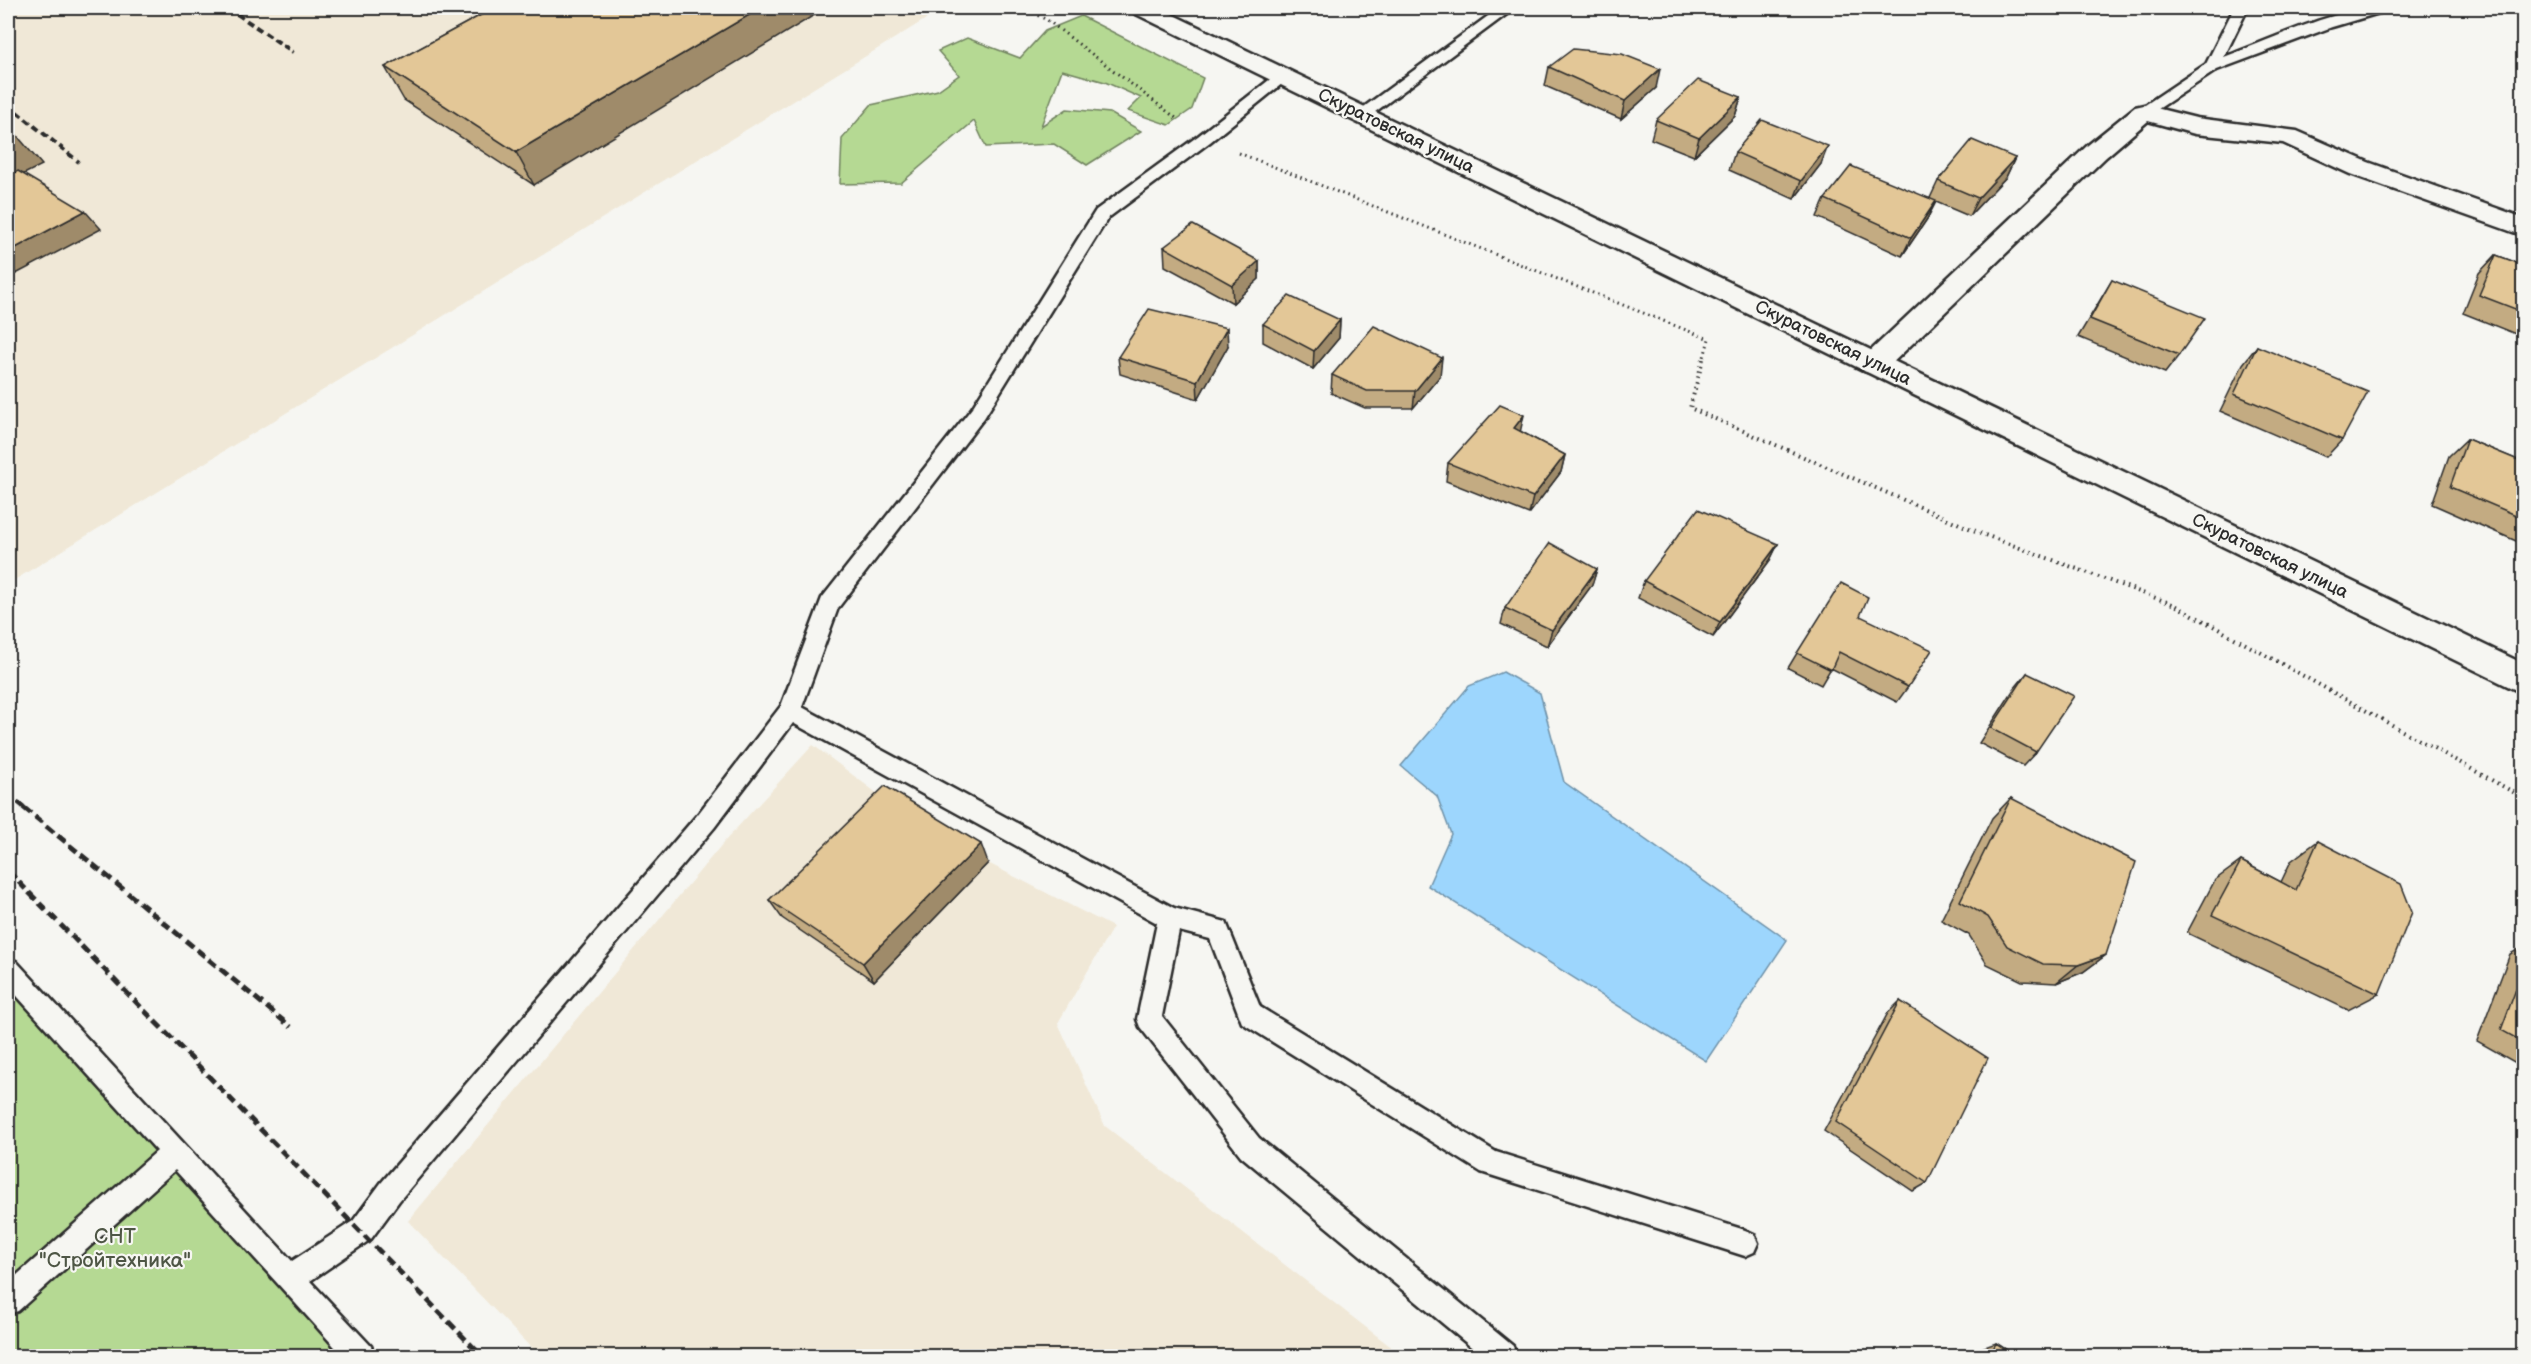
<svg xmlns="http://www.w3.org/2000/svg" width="2531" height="1364" font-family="'Balsamiq Sans',sans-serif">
<rect width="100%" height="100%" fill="#f6f6f2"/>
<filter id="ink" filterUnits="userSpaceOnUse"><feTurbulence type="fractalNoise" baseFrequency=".0167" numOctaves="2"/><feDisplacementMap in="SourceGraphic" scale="12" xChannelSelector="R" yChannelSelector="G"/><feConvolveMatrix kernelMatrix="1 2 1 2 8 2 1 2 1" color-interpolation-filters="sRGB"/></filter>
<g filter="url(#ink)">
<path fill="#f0e8d7" d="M8,8H944L8,584Z
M813,745L894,806L988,863L1113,927L1058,1023L1105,1126L1403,1356H539L408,1221L724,842Z"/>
<path fill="#b5d993" stroke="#70825f" stroke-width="1.5" d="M1081,16L1203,78L1192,109L1169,125L1128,111L1141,98L1105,82L1062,70L1041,126L1067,109L1110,113L1141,131L1087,165L1054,144L986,147L974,121L901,183L840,184L842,139L871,105L938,90L959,75L938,51L967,38L1020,58L1045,31Z
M8,969L361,1356H8Z"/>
<path fill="#9dd6fd" stroke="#6f92a9" stroke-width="1.5" d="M1503,672L1540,693L1564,782L1787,940L1706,1061L1428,886L1451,834L1437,796L1401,766L1469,686Z"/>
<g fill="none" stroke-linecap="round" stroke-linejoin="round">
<defs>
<path id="service" d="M1499,8H1515L1367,118H1357L1354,115L1357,112Z
M2234,8H2248L2224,57C2266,42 2346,3 2388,8L2386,11L2332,27L2217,70L2149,115H2139L2136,112L2139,109L2206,64Z
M1283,71L1291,76L1288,79L1210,142L1108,218L984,418L838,608L802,707L1174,908L1226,922L1260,1007L1496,1152L1745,1230L1754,1234L1758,1243L1754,1252L1745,1256L1481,1172L1242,1023L1210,939L1179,931L1162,1016L1259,1138L1513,1346L1517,1356H1482L1241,1156L1140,1027L1137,1019L1157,923L793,723L714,828L399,1201L371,1239L310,1281L371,1346L375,1356H343L175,1170L18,1311L8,1314V1283L157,1151L8,986V958L16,961L292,1261L353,1221L381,1183L698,814L781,706L822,598L972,408L1096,210L1198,136L1278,73Z"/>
<path id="minor" d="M2144,105L2196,118L2297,131L2368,162L2524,218V236L2350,174L2283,143L2195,134L2148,121L2106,157L1884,371L1874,374L1864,371L1860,364L1864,357L2088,145L2135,107Z"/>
<path id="tertiary" d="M1131,8H1159L2524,664V694L1134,13Z"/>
</defs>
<use href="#service" stroke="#2b2b2b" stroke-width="5"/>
<use href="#minor" stroke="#2b2b2b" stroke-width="5"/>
<use href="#tertiary" stroke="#2b2b2b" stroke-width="5"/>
<path stroke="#2b2b2b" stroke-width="3" stroke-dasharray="1.5 4" stroke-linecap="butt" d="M1023,8L1047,20L1176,118
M1239,153L1709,339L1703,361"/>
<path stroke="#2b2b2b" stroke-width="4" stroke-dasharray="1.5 4.5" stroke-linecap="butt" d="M1703,359L1690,408L1985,535L2175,605L2524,798"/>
<use href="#service" fill="#f6f6f2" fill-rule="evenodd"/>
<use href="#minor" fill="#f6f6f2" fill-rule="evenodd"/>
<use href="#tertiary" fill="#f6f6f2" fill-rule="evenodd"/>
<path stroke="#2b2b2b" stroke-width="4" stroke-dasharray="7 4" stroke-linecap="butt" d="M228,8L293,52
M8,105L79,162"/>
<path stroke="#2b2b2b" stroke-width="4.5" stroke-dasharray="8 4.5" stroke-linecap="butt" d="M8,794L25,808"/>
<path stroke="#2b2b2b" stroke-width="5" stroke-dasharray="10 5" stroke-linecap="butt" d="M23,807L291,1027
M8,871L482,1356"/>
</g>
<path fill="#c3ab82" stroke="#2b2b2b" stroke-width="1.5" d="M494,8L534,185L404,100L385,67Z
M1549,67L1656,88L1621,119L1545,86Z
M1741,97L1735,116L1694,156L1651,139L1656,120Z
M1735,152L1821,164L1794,199L1729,170Z
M2523,154V168L2515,164Z
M2015,158L2006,177L1969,216L1936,202L1927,219L1902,256L1817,217L1825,199L1930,198L1938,181Z
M1164,247L1259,261V279L1233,303L1165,266Z
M2496,255L2523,265V337L2463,313L2479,273Z
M2112,280L2179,355L2165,373L2078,337Z
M1340,320L1339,338L1313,369L1263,342V324Z
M1228,346L1198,399L1120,374L1118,357Z
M2257,346L2342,440L2326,457L2220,411L2243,364Z
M1332,375L1440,376L1413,408H1365L1331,393Z
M1520,431L1565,455L1561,472L1529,514L1446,481L1448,463Z
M2467,439L2523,462V544L2432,504L2449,456Z
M1778,544L1770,560L1713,637L1638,598L1644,581Z
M1597,569L1592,585L1547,646L1501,624L1505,608Z
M1860,616L1908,687L1897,702L1831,668L1821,685L1788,668L1797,653Z
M2027,673L2036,752L2023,766L1979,743L2014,689Z
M2011,798L2106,955L2083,972L2056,983L2022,981L1987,964L1969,935L1941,920L1992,818Z
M2318,841L2379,994L2348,1010L2187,933L2215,880L2241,861L2281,882L2291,861Z
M988,863L874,981L782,918L769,900Z
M2523,947V1067L2477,1041L2510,954Z
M1900,1001L1927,1183L1913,1191L1824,1131L1888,1013Z
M1996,1343L2016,1356H1971L1973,1351Z"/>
<path fill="#9f8b6a" stroke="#2b2b2b" stroke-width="1.5" d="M761,8H826L534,185L516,152Z
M1660,69L1656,88L1621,119L1625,101Z
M1741,97L1735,116L1694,156L1699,138Z
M14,132L42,165L8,182V135Z
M1828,146L1821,164L1794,199L1801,181Z
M2015,158L2006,177L1969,216L1978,198Z
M1936,201L1927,219L1902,256L1911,238Z
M85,211L101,229L16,274L8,265V252Z
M1259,261V279L1233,303L1232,285Z
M1340,320L1339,338L1313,369L1314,351Z
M1227,328L1228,346L1198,399L1197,381Z
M1442,358L1440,376L1413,408L1415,391Z
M1524,415L1520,433L1514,428Z
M1565,455L1561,472L1529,514L1533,497Z
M1778,544L1770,560L1713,637L1720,622Z
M1597,569L1592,585L1547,646L1552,630Z
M981,844L988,863L874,981L863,963Z
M2106,955L2083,972L2056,983L2078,965Z"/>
<path fill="#e3c797" stroke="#2b2b2b" stroke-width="1.5" d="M494,8H761L516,152L385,67Z
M1573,49L1622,54L1660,69L1625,101L1549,67Z
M1698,80L1741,97L1699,138L1656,120Z
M1762,120L1828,146L1801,181L1735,152Z
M8,127L14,132L8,135Z
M1972,140L2015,158L1978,198L1938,181Z
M1851,166L1936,201L1911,238L1825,199Z
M18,171L85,211L8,252V176Z
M1193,225L1259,261L1232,285L1164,247Z
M2496,255L2523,265V312L2479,295Z
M2112,280L2205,318L2179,355L2090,319Z
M1289,296L1340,320L1314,351L1263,324Z
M1149,309L1227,328L1197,381L1118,357Z
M1374,326L1442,358L1415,391H1367L1332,375Z
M2257,346L2368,392L2342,440L2234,394Z
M1500,405L1524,415L1514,428L1565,455L1533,497L1448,463Z
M2467,439L2523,462V518L2450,487Z
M1698,509L1778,544L1720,622L1644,581Z
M1550,543L1597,569L1552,630L1505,608Z
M1841,583L1868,597L1860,616L1932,650L1908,687L1839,652L1831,670L1797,653Z
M2027,673L2074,696L2036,752L1991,728Z
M885,786L981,844L863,963L769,900Z
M2011,798L2136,862L2106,955L2078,965L2043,964L2007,946L1988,917L1960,901Z
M2318,841L2401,884L2412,912L2379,994L2212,915L2241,861L2296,890Z
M2523,970V1042L2501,1030Z
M1900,1001L1988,1058L1927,1183L1836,1122Z
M1996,1343L2016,1356H1990Z"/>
</g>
<g text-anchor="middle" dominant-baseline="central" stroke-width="4.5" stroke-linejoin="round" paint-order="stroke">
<g font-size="18" fill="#2b2b2b" stroke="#f6f6f2">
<text transform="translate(1396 131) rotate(26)">Скуратовская улица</text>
<text transform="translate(1833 343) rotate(26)">Скуратовская улица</text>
<text transform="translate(2270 556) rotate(26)">Скуратовская улица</text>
</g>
<g font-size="21" fill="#4e5645" stroke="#f6f6f2">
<text x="115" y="1236">СНТ<tspan x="115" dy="24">"Стройтехника"</tspan></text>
</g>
</g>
<rect width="2531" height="1364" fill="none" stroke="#f6f6f2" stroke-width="30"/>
<rect x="15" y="15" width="2501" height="1334" fill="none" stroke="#2b2b2b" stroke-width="2" filter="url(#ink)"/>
</svg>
